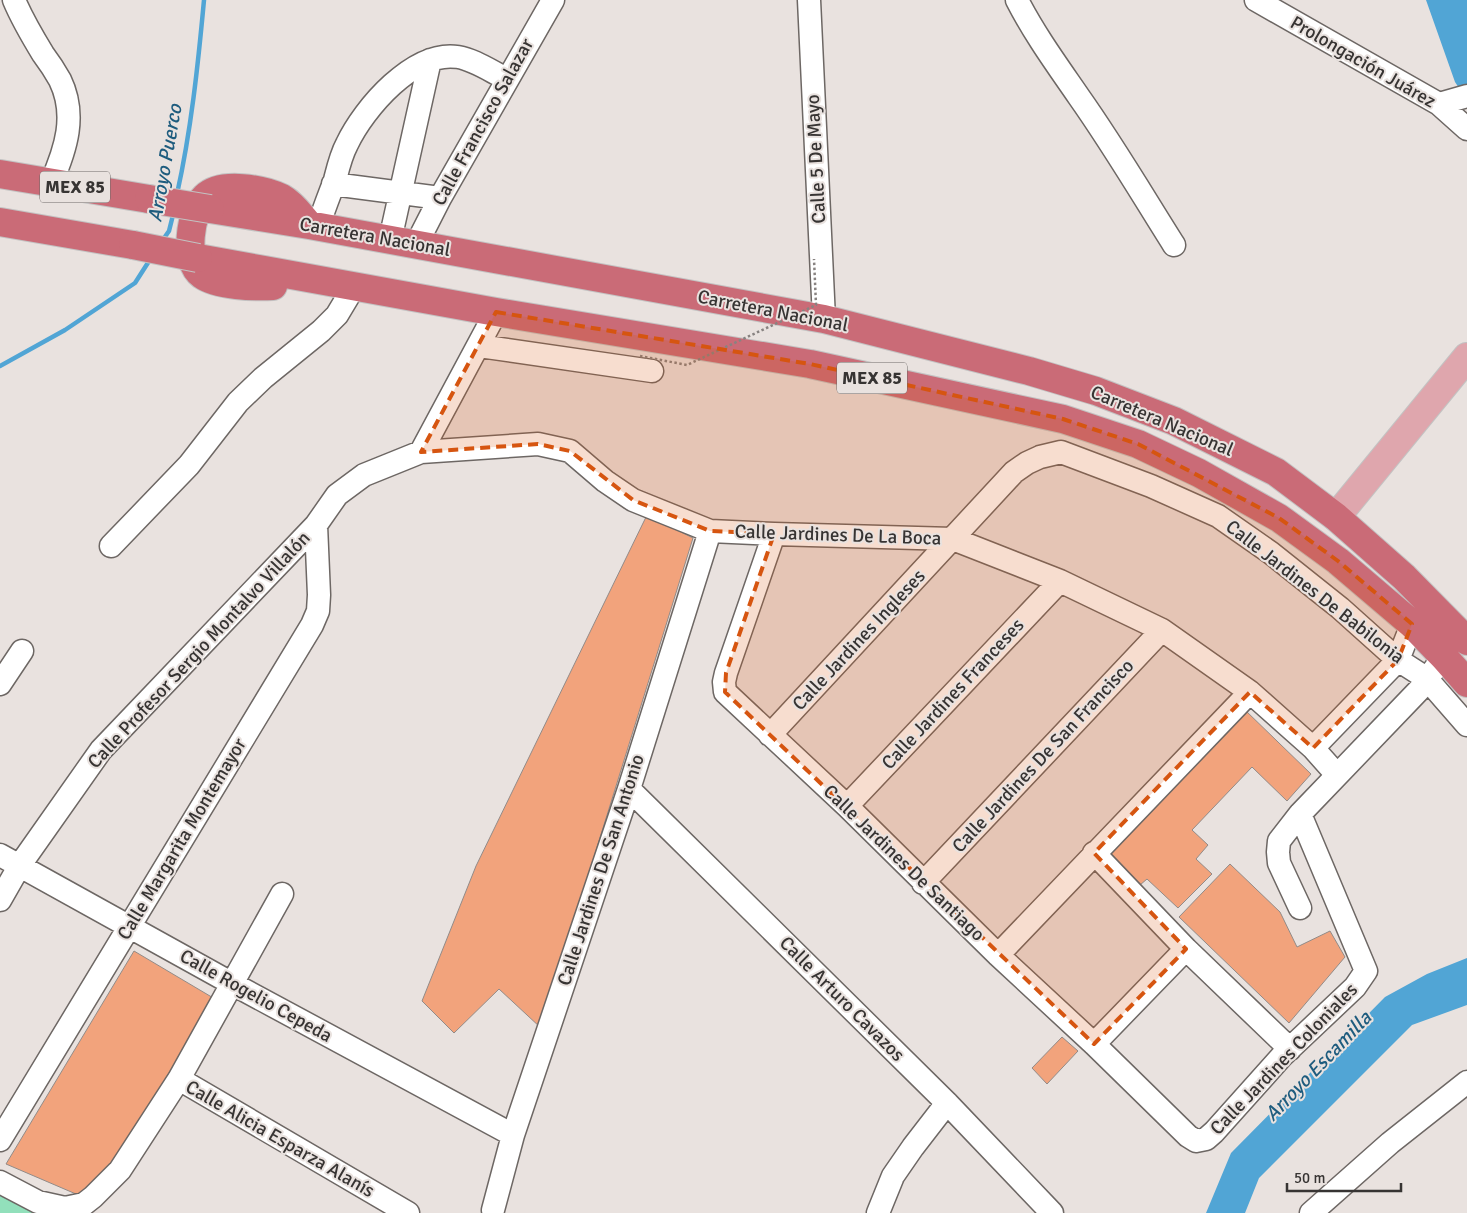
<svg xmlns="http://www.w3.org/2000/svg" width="1467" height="1213" font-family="Signika,sans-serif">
<rect width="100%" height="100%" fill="#e9e2df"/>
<path fill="#92e0bb" d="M0,1190L49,1213H0Z"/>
<path fill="#51a5d5" d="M1426,0H1467V100L1455,82Z
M1467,958V1005L1412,1025L1259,1178L1245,1213H1206L1231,1153L1385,997L1427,974Z"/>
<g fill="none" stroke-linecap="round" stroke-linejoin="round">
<path stroke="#51a5d5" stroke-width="4.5" d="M177,194C191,131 198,65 204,0
M162,241L169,231L174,211
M0,366L65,330L135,283L151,258"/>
</g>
<path fill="#f2a37c" stroke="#928b88" d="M647,515L693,538L541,1028L499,989L454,1033L422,1001L476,866Z
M1245,710L1311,774L1287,801L1252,767L1192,830L1208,845L1196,859L1212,874L1178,908L1147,879L1140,885L1109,854Z
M1230,864L1280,912L1297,947L1330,931L1345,957L1289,1023L1179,917Z
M134,951L215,999L90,1200L6,1164Z
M1062,1037L1078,1051L1047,1084L1032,1068Z"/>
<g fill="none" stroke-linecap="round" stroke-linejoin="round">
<defs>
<path id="minor" d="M14,0C22,19 32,36 43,54C49,62 55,71 60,80C77,115 66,149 51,183
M809,0L824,319
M1017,0C1035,35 1057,65 1079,97C1113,145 1143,196 1174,245
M1256,0L1439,104L1467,129
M1439,104L1467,96
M333,184L440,198
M318,227C323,211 329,196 335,180C338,168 341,155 347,144C364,108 414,50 458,57C475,60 492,72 507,79
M390,240L430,60
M416,245L440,198L553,0
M479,346L652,371
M421,452L496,312
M774,534L726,673L724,682L725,692L847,806L998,955L1094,1044L1188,1136L1196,1141L1206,1139L1214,1132L1282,1056L1355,987L1366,971L1300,814
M111,546L189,465L238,402L263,378L321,331L337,315L355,285
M0,684L22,651
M770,735L1014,472L1027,463L1040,457L1061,452L1151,486L1218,516L1271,553L1340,608L1398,660L1426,678L1467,725
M1313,748L1398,660L1412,624
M629,789L947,1103L1052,1213
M847,806L1060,581
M1094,853L1186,949L1290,1049
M0,855L231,983L513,1135
M923,883L1162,630
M0,900L20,865L101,750L316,525L337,495L364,475L421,452L538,444L570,451L605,481L633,500L710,531L774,534L953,539L1060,581L1162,630L1250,692L1313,748L1337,775
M1300,908L1279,863L1278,852L1279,841L1300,814L1420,689L1436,667
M998,955L1250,692
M1094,1044L1186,949
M179,1079L408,1213
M0,1140L312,625L318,611L319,595L316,525
M0,1182L38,1202L65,1208L84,1204L93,1197L120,1170L179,1079L282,894
M493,1210L513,1135L629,789L710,531
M878,1213L893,1176L913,1147L947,1103
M1311,1213L1390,1143L1467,1082"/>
<path id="major" d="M1336,517L1467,357"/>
<path id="highway" d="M0,174L149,199
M210,209L309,225L824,319L1029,371L1096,391L1174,421L1276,472L1336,517L1404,577L1467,641
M0,222L133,245
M198,258L496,312L810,364L1063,419L1138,444L1199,473L1279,518L1338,561L1412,624L1444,657L1467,683
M273,286C255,287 217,286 202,275C183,262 190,211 205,197C221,181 263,189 282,198C293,204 301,216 309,225"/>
</defs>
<use href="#minor" stroke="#6d6764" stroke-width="25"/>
<use href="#major" stroke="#c3c2c2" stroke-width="30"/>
<use href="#highway" stroke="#c3c2c2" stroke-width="30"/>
<use href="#minor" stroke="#fff" stroke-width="22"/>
<use href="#major" stroke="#dfa6ad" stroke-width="28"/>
<use href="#highway" stroke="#ca6b77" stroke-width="28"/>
<defs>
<path id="highway-bridge" d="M149,199L210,209
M133,245L198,258"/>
</defs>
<use href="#highway-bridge" stroke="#c3c2c2" stroke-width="30" stroke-linecap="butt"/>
<path stroke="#888381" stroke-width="2.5" stroke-dasharray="2.5 2.5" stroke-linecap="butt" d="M640,356L687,365L816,305L814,259"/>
<use href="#highway-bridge" stroke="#ca6b77" stroke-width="28"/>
</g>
<path fill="#d65510" fill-opacity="0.2" stroke="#d65510" stroke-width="4" stroke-dasharray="10 6" stroke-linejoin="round" d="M496,312L810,364L1063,419L1138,444L1279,518L1338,561L1412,624L1398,660L1313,748L1250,692L1094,853L1186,949L1094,1044L725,692L726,673L774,534L710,531L633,500L570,451L538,444L421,452Z"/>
<g text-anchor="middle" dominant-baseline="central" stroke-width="4" stroke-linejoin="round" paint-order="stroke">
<g fill="#e9e2df" stroke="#6c6867" stroke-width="1">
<rect x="40" y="171.5" width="70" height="31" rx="4"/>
<rect x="837" y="362.5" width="70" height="31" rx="4"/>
</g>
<g font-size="18" font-weight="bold" fill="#373433">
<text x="75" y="187">MEX 85</text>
<text x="872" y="378">MEX 85</text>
</g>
<g font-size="19" fill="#373433" stroke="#e9e2df">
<text transform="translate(1363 62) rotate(30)">Prolongación Juárez</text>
<text transform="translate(483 122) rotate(-61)">Calle Francisco Salazar</text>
<text transform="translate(816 159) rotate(-93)">Calle 5 De Mayo</text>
<text transform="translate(375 237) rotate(10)">Carretera Nacional</text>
<text transform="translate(773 311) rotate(11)">Carretera Nacional</text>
<text transform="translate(1162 421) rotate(23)">Carretera Nacional</text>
<text transform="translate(838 535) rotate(2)">Calle Jardines De La Boca</text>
<text transform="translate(1315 592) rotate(38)">Calle Jardines De Babilonia</text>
<text transform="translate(859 640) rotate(-47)">Calle Jardines Ingleses</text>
<text transform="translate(199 650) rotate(-47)">Calle Profesor Sergio Montalvo Villalón</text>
<text transform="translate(953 694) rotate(-47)">Calle Jardines Franceses</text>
<text transform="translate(1043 756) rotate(-47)">Calle Jardines De San Francisco</text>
<text transform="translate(182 839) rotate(-59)">Calle Margarita Montemayor</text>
<text transform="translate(904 863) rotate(44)">Calle Jardines De Santiago</text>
<text transform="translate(601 870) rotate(-72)">Calle Jardines De San Antonio</text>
<text transform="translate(256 996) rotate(29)">Calle Rogelio Cepeda</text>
<text transform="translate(842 999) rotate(45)">Calle Arturo Cavazos</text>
<text transform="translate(1284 1059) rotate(-46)">Calle Jardines Coloniales</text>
<text transform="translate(280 1139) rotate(30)">Calle Alicia Esparza Alanís</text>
</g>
<g font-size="20" font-style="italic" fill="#1e5c7e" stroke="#e9e2df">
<text transform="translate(165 163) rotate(-80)">Arroyo Puerco</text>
<text transform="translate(1318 1066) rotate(-46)">Arroyo Escamilla</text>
</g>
</g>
<path d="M1287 1183v8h114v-8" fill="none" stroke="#373433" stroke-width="2.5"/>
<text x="1294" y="1183" font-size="15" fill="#373433" stroke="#e9e2df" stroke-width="4" paint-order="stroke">50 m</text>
</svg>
